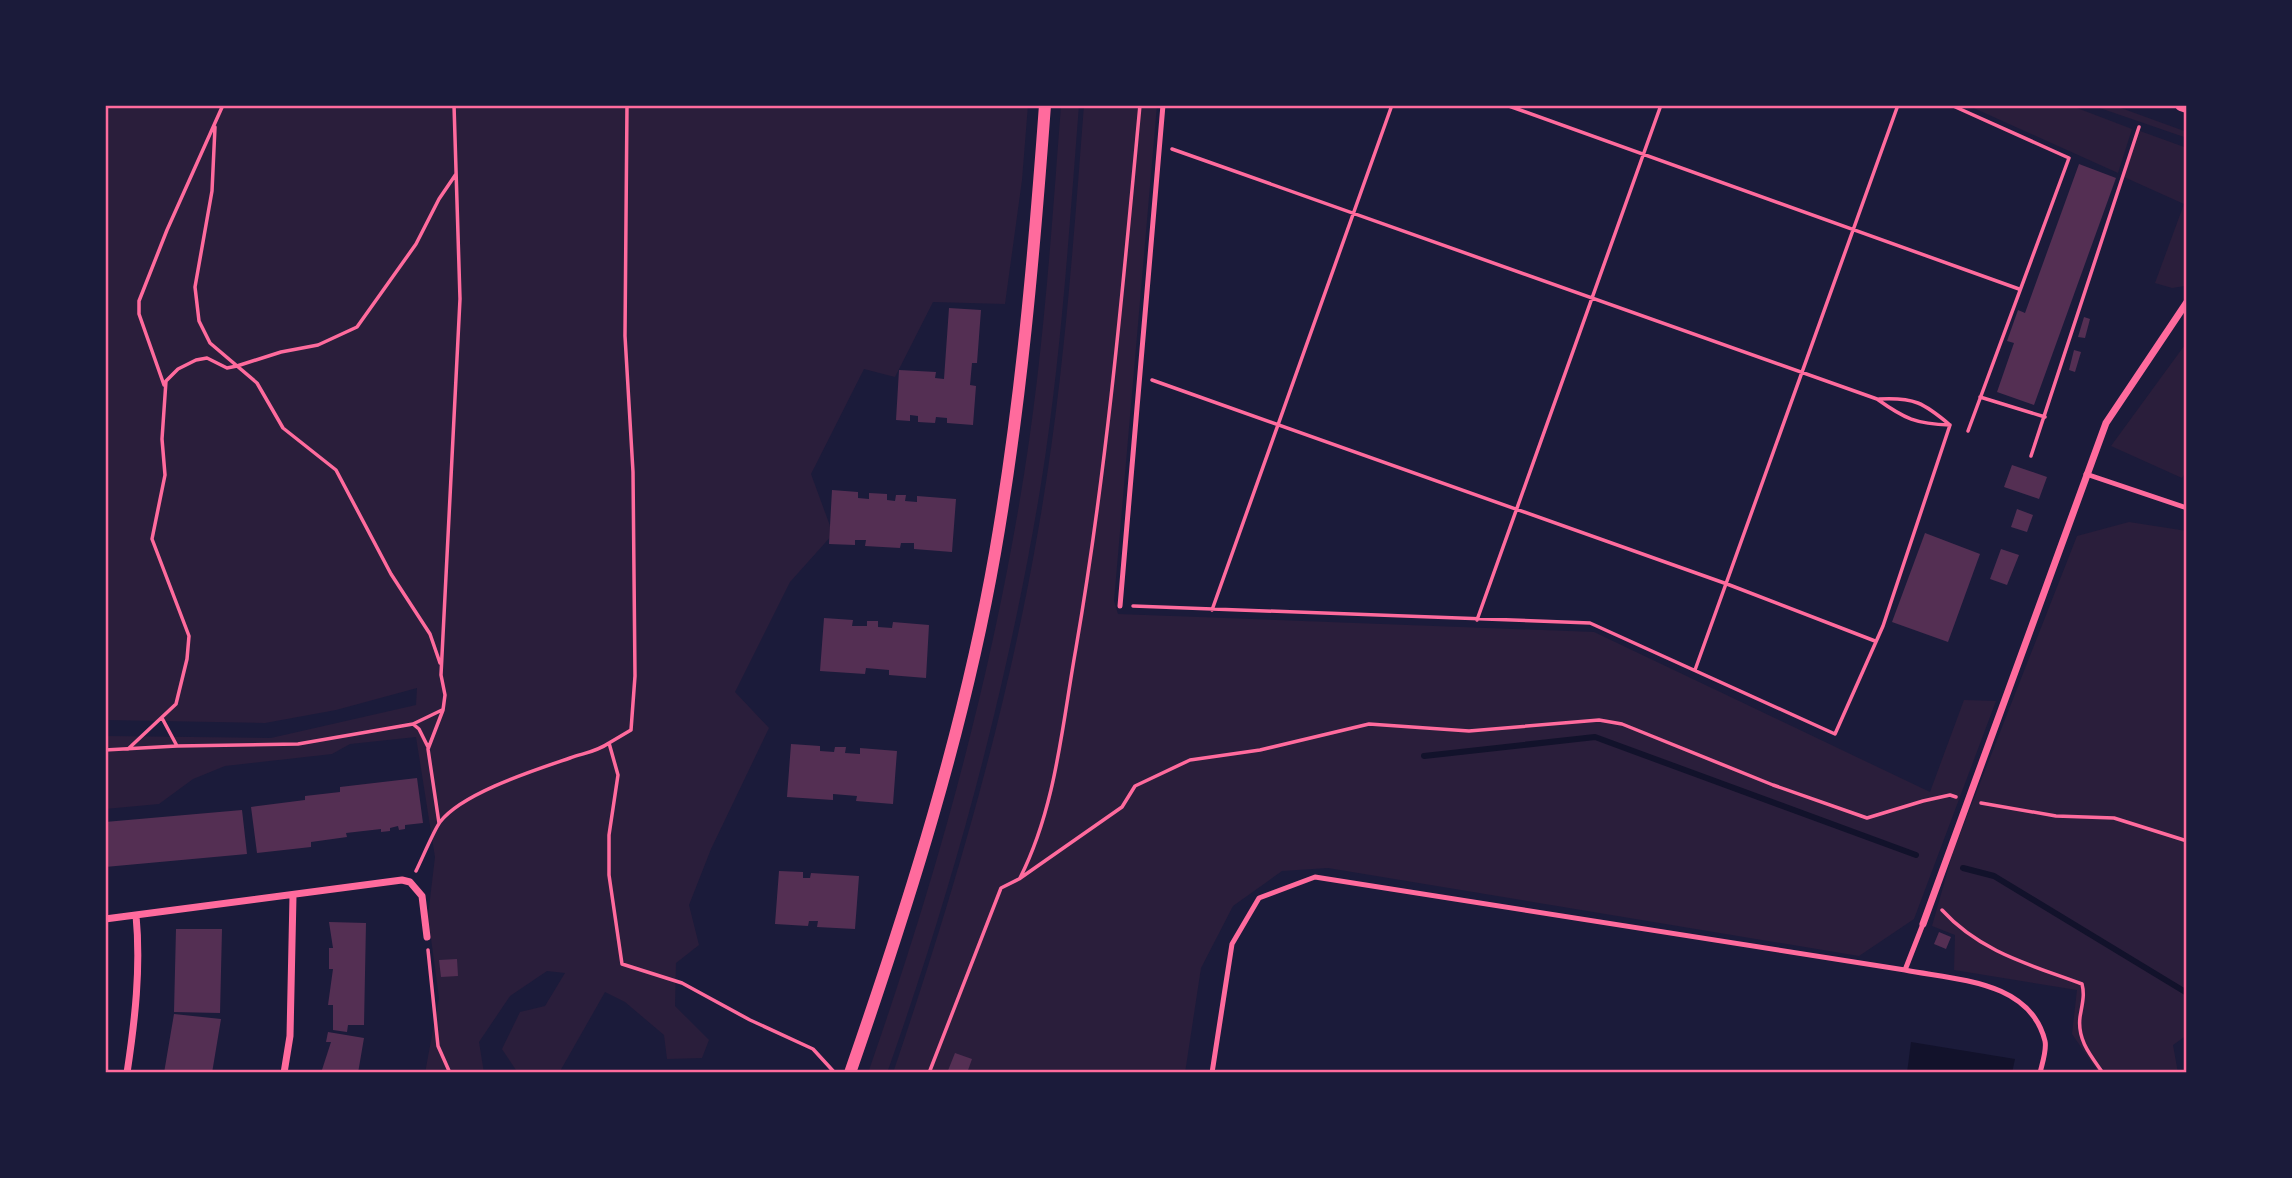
<svg xmlns="http://www.w3.org/2000/svg" width="2292" height="1178" font-family="'Playfair Display',serif">
<rect width="100%" height="100%" fill="#1b1b3a"/>
<path fill="#2a1e3b" d="M105,105H1028L1022,180L1005,304L933,302L895,377L864,369L811,474L833,534L790,582L735,692L769,728L711,849L689,905L699,945L676,963L675,1006L709,1040L702,1058L667,1059L664,1035L625,1002L605,992L559,1073H518L502,1049L520,1012L545,1006L565,973L547,971L510,996L479,1042L484,1073H425L439,998L428,916L435,857L416,737L350,744L332,754L225,766L193,779L159,804L105,809V736L271,738L416,705L417,688L336,710L265,723L105,720Z
M1061,105H1079C1069,232 1061,359 1041,484C1008,686 955,881 887,1073H868C933,887 986,700 1019,505C1042,373 1051,239 1061,105Z
M1084,105H1157L1114,601L1118,614L1594,632L1930,792L1964,700L1996,701L1914,919L1859,956L1328,868L1282,871L1233,906L1201,968L1185,1073H893C953,895 1006,717 1038,531C1063,390 1073,248 1084,105Z
M1967,105H2069L2132,129L2118,173Z
M2094,106L2121,108L2187,132V138Z
M2140,131L2187,148L2185,286L2172,288L2155,283L2184,204L2124,177Z
M2187,342V470L2182,478L2111,446Z
M2129,522L2187,531V1035L2173,1045L2178,1073H2099L2072,1034L2077,990L1954,970L1955,935L1932,926L1953,852L2077,536Z"/>
<path fill="#12122b" d="M1911,1042L2015,1059L2012,1073H1907Z"/>
<g fill="none" stroke-linecap="round" stroke-linejoin="round">
<path stroke="#12122b" stroke-width="6" d="M1424,756L1595,737L1916,855
M1963,868L1994,876L2187,993"/>
</g>
<path fill="#542f53" d="M2079,164L2116,178L2034,405L1997,392L2014,343L2007,341L2018,310L2025,313Z
M949,308L981,310L977,363H972L970,385L976,386L973,425L947,423V418L936,417L935,423L918,422V416L910,415V421L896,420L899,370L936,372L935,378L944,379Z
M2084,317L2090,319L2085,338L2078,337Z
M2074,350L2081,352L2075,372L2069,370Z
M2012,465L2047,477L2039,499L2004,487Z
M832,490L858,492V498L869,499V493L887,494V500L895,501L896,495H906L905,501L917,502V496L956,499L952,552L914,549V543H901L900,548L865,546L866,540H855V545L829,544Z
M2017,509L2033,515L2027,532L2011,527Z
M1925,533L1980,554L1948,642L1892,622Z
M2001,549L2019,555L2007,585L1990,579Z
M824,618L853,620L852,626H867V621H878V627L892,628L893,622L929,625L926,678L889,675V670L866,668L865,674L820,671Z
M791,744L820,746V751L834,752L835,747H846L845,753L860,754V748L897,751L893,804L856,801L857,796L833,794V800L787,797Z
M417,778L423,823L405,825V829L399,830L398,826L390,828V831L381,832V829L346,833L347,837L311,842V847L257,853L251,807L305,800V796L340,792V787Z
M242,810L247,854L105,867V822Z
M779,871L803,872V878H810L811,873L859,876L855,929L817,927L818,921H809L808,926L775,924Z
M329,922L366,923L364,1025H348L347,1032L333,1030V1005H328L333,969H329V948H333Z
M176,929H222L220,1013L174,1012Z
M1939,932L1951,937L1946,949L1934,944Z
M457,959L458,976L441,977L439,960Z
M174,1014L221,1019L212,1073H164Z
M328,1032L364,1038L358,1073H321L331,1042H326Z
M955,1053L972,1059L967,1073H947Z"/>
<g fill="none" stroke-linecap="round" stroke-linejoin="round">
<path stroke="#ff6b9d" stroke-width="3.5" d="M1506,105L2019,289
M1951,105L2069,158L1968,431
M215,127L212,191L195,287L199,321L210,343L257,383L283,428L336,470L391,574L430,634L440,663
M1172,149L1877,399C1905,419 1916,424 1950,425
M1152,380L1727,584L1875,641
M164,385L139,314V301L167,230L223,105
M1980,397L2045,417
M1879,399C1914,397 1924,403 1950,425
M2031,456L2139,127
M1133,606L1590,623L1835,734L1883,626L1950,425
M1212,610L1392,105
M1477,620L1661,105
M1695,670L1898,105
M413,724L442,710
M609,743L631,730L635,676L633,472L625,336L627,105
M177,746L298,744L413,724L419,729L428,747
M128,749L176,704L187,659L189,636L152,539L165,475L162,439L166,381L178,369L196,360L207,358L227,368L237,366L281,352L318,345L357,327L416,244L439,199L456,174
M105,750L177,746L162,718
M1981,803L2056,816L2114,818L2187,841
M439,823L428,749L443,710L445,695L441,675L460,299L454,105
M416,871C422,859 434,830 440,822C462,793 535,770 570,758C584,753 596,752 609,743L618,775L609,835V875L622,964L682,983L750,1020L813,1049L835,1073
M1020,878C1056,807 1062,726 1076,648C1107,468 1123,286 1140,105
M1942,910C1980,952 2031,965 2082,984C2085,995 2082,1005 2080,1017C2077,1040 2091,1056 2103,1073
M428,950L438,1046L450,1073
M929,1073L1001,888L1019,879L1122,807L1135,786L1190,760L1260,750L1369,724L1469,731L1599,720L1622,724L1773,785L1867,818L1923,801L1950,795L1956,797"/>
<path stroke="#ff6b9d" stroke-width="5" d="M2086,474L2187,508
M1120,606L1163,105
M1905,970L1923,924
M1212,1073L1232,944L1259,898L1315,877L1905,970C1955,980 2030,980 2045,1041C2047,1050 2042,1064 2040,1073"/>
<path stroke="#ff6b9d" stroke-width="7" d="M105,919L402,880L410,882L422,896L427,937
M1923,924L2106,423L2187,302
M127,1073C135,1020 141,968 136,915
M284,1073L290,1036L293,896"/>
<path stroke="#ff6b9d" stroke-width="12" d="M2181,105L2187,107
M850,1073C909,903 964,730 995,553C1021,404 1034,255 1045,105"/>
</g>
<rect width="2292" height="1178" fill="none" stroke="#1b1b3a" stroke-width="214"/>
<rect x="107" y="107" width="2078" height="964" fill="none" stroke="#ff6b9d" stroke-width="2.5"/>
</svg>
